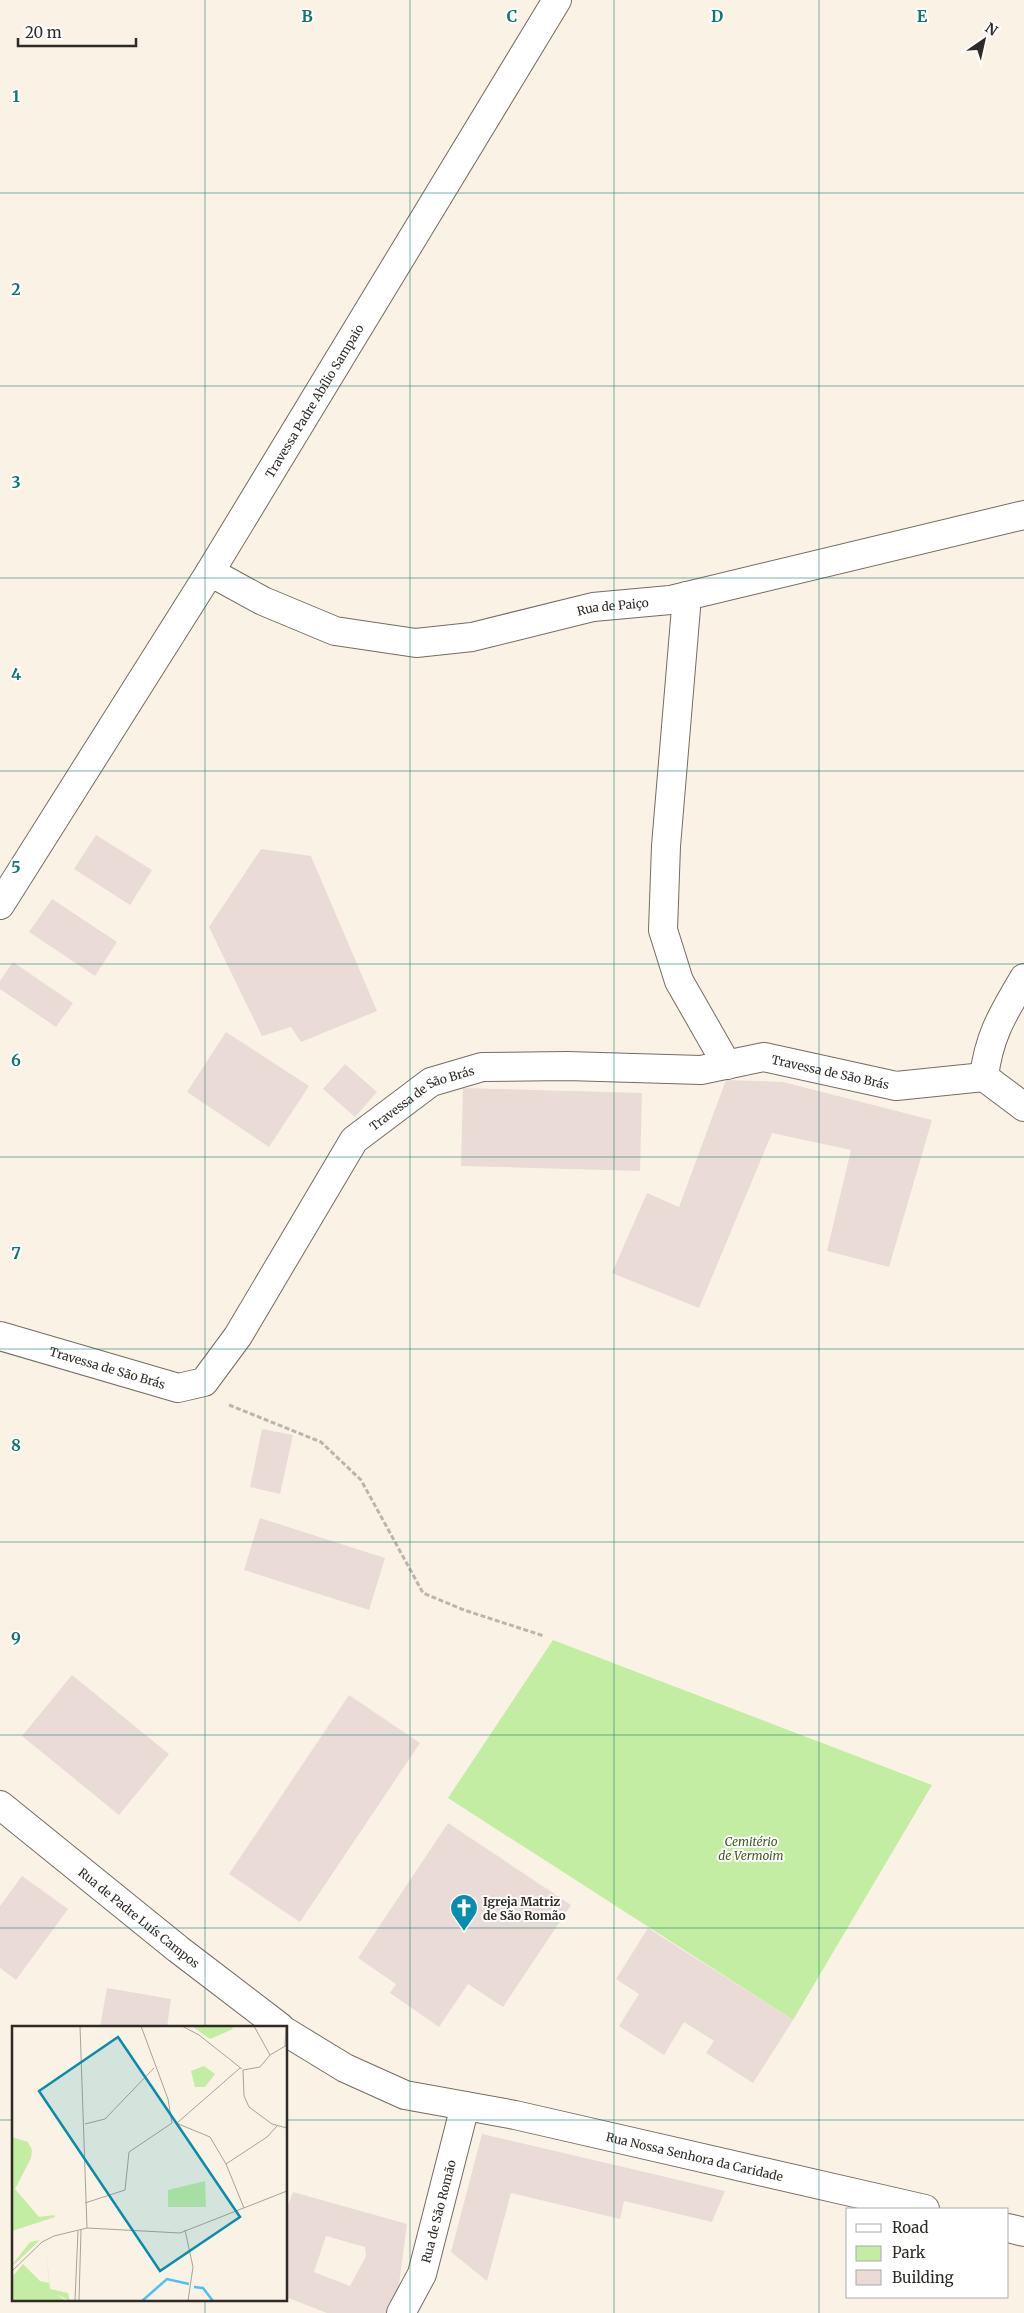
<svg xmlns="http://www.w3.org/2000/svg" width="1024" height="2313" font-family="Merriweather,serif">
<rect width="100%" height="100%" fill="#faf2e5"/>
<path fill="#c3eda3" d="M553,1640L932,1785L793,2020L448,1798Z"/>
<path fill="#ebdbd7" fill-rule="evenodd" d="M96,835L152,870L130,905L74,869Z
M261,849L311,856L377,1011L301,1042L291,1027L262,1036L209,927Z
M52,899L117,942L95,976L29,932Z
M13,962L73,1003L56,1027L0,989V981Z
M226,1032L309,1086L269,1147L187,1092Z
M345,1064L377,1092L355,1117L323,1089Z
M726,1080L783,1082L932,1120L889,1267L827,1251L851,1150L772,1133L699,1308L612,1273L647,1193L679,1207Z
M463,1088L642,1093L640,1171L461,1166Z
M262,1429L293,1435L280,1494L250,1487Z
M260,1518L385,1558L369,1610L244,1570Z
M72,1675L169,1754L119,1815L22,1736Z
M349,1695L420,1743L300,1922L229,1874Z
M448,1823L571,1905L503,2007L468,1984L439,2027L390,1993L396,1984L358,1958Z
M22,1876L68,1909L16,1980L0,1968V1906Z
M648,1928L793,2020L753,2083L706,2053L714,2041L684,2022L664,2055L619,2026L639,1994L616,1979Z
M107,1988L171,1999L167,2027H100Z
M482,2134L632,2169L725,2191L712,2222L624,2201L620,2219L511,2193L487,2281L451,2252Z
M293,2192L407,2224L398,2292L386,2313H327L286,2297V2211ZM326,2236L365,2247L366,2256L350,2286L314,2272Z"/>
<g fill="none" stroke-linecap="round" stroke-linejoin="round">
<defs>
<g id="minor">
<path id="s1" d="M210,572L263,601L335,631L416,643L472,637L593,607L670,600L1024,515"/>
<path d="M687,596L666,846L663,930L679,981L727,1065"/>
<path id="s2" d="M0,905L210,572L557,0"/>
<path d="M984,1077C989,1035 1003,1014 1024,978"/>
<path d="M984,1077L1024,1107"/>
<path id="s3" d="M0,1336L178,1388L204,1382L238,1336L354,1140L431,1082L482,1067L567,1066L701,1070L764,1057L896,1086L984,1077"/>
<path id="s4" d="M0,1805L178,1949L280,2027"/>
<path id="s5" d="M286,2032L345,2068L405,2095L515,2115L925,2209"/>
<path d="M1008,2228L1024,2232"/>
<path id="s6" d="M401,2313L422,2274L465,2106"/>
</g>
</defs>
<use href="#minor" stroke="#736c61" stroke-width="30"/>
<path stroke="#bbb5ab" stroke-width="3" stroke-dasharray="5 2.5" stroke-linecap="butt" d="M229,1405L321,1442L361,1480L423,1593L464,1610L544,1636"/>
<use href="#minor" stroke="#fff" stroke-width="28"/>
</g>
<path fill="none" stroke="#0f766e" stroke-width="1" stroke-opacity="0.55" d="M205,0V2027M410,0V2313M614,0V2313M819,0V2313M0,193H1024M0,386H1024M0,578H1024M0,771H1024M0,964H1024M0,1157H1024M0,1349H1024M0,1542H1024M0,1735H1024M0,1928H1024M0,2120H14M286,2120H1024M205,2299V2313"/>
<defs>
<symbol id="church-pin" viewBox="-11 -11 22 30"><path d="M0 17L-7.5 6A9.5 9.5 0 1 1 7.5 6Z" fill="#088dac" stroke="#fff"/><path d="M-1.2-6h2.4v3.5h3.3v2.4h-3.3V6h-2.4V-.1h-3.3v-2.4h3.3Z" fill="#fff"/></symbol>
</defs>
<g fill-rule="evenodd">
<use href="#church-pin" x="448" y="1892" width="32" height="43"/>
</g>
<g text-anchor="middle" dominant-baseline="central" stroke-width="4" stroke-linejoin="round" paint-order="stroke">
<g font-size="12" fill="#2e2b27" stroke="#fff">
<text stroke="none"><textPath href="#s2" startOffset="594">Travessa Padre Abílio Sampaio</textPath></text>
<text stroke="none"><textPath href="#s1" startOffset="421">Rua de Paiço</textPath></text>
<text stroke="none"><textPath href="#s3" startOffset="998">Travessa de São Brás</textPath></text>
<text stroke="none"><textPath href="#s3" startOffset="578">Travessa de São Brás</textPath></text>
<text stroke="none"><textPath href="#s3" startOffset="112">Travessa de São Brás</textPath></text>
<text stroke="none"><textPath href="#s4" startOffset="179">Rua de Padre Luís Campos</textPath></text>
<text stroke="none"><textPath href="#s5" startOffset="431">Rua Nossa Senhora da Caridade</textPath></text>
<text stroke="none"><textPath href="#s6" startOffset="109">Rua de São Romão</textPath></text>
</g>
<g font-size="12" font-style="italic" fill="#3c5b20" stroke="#fff">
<text x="751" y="1841">Cemitério<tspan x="751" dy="14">de Vermoim</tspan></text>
</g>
<g font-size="12" font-weight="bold" fill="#2e2b27" stroke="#fff" text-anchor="start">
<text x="483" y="1901">Igreja Matriz<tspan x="483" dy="14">de São Romão</tspan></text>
</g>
</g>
<g transform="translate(12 2026)">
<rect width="275" height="275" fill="#faf2e5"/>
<path d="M180,0H219L221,3L198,13ZM192,40L203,48L193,61H183L179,45ZM0,111L16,116L20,124L19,132L3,163L27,191L42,189L43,191L0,205ZM193,155L194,181H156V164ZM28,214L4,237L0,239L18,216ZM34,221L38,263L56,267L58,275L44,268L19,250L54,275H0V251L11,238L28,255L37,257Z" fill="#c3eda3"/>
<path fill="none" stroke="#4fc0f6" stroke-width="2.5" d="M182,261L191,262L201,275M130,275L155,253L177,258"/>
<path fill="none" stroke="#a8a299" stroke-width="1" d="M68,0L75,202M129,0L156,73L160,97M170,0L187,9L230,43M242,0L258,29M273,20L274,0M231,44L232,70L237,81L260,98L275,102M231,44L248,41L258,29L275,19M164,97L198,111L214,138M165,97L228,42M73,98L93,93L142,42M73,177L113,164L117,126L160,97M232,182L214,138L255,111L265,100M173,204L181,241L176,275M0,245L30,216L42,210L75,202L168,207L275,165M63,275L66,205M67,275L69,204"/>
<path fill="#088dac" fill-opacity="0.15" stroke="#088dac" stroke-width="2.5" d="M106,11L228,191L148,245L27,65Z"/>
<rect width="275" height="275" fill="none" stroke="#2e2b27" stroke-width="2.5"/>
</g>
<g font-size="16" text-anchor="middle" font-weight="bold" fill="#0f766e" stroke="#fff" stroke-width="4" stroke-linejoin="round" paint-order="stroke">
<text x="307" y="22">B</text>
<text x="512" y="22">C</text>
<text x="717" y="22">D</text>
<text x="922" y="22">E</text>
<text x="16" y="102">1</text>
<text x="16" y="295">2</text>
<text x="16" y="488">3</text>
<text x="16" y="680">4</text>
<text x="16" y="873">5</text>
<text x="16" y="1066">6</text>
<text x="16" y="1259">7</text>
<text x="16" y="1451">8</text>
<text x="16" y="1644">9</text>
</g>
<rect x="846" y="2208" width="162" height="90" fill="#ffffff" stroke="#abaaa9"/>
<rect x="856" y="2224" width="25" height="8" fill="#ffffff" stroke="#abaaa9"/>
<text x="892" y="2233" font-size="15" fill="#2e2b27">Road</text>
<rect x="856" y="2246" width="25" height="15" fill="#c3eda3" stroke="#abaaa9"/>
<text x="892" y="2258" font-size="15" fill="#2e2b27">Park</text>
<rect x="856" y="2270" width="25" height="15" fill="#ebdbd7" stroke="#abaaa9"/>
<text x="892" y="2283" font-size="15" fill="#2e2b27">Building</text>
<g transform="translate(984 40) rotate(34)" stroke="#ffffff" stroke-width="4" paint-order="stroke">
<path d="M0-4L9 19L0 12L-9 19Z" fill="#2e2b27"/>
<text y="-8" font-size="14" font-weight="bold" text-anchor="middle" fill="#2e2b27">N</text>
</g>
<path d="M18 38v8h118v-8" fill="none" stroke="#2e2b27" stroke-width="2.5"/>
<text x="25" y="38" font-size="15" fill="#2e2b27" stroke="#ffffff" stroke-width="4" paint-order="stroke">20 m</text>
</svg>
